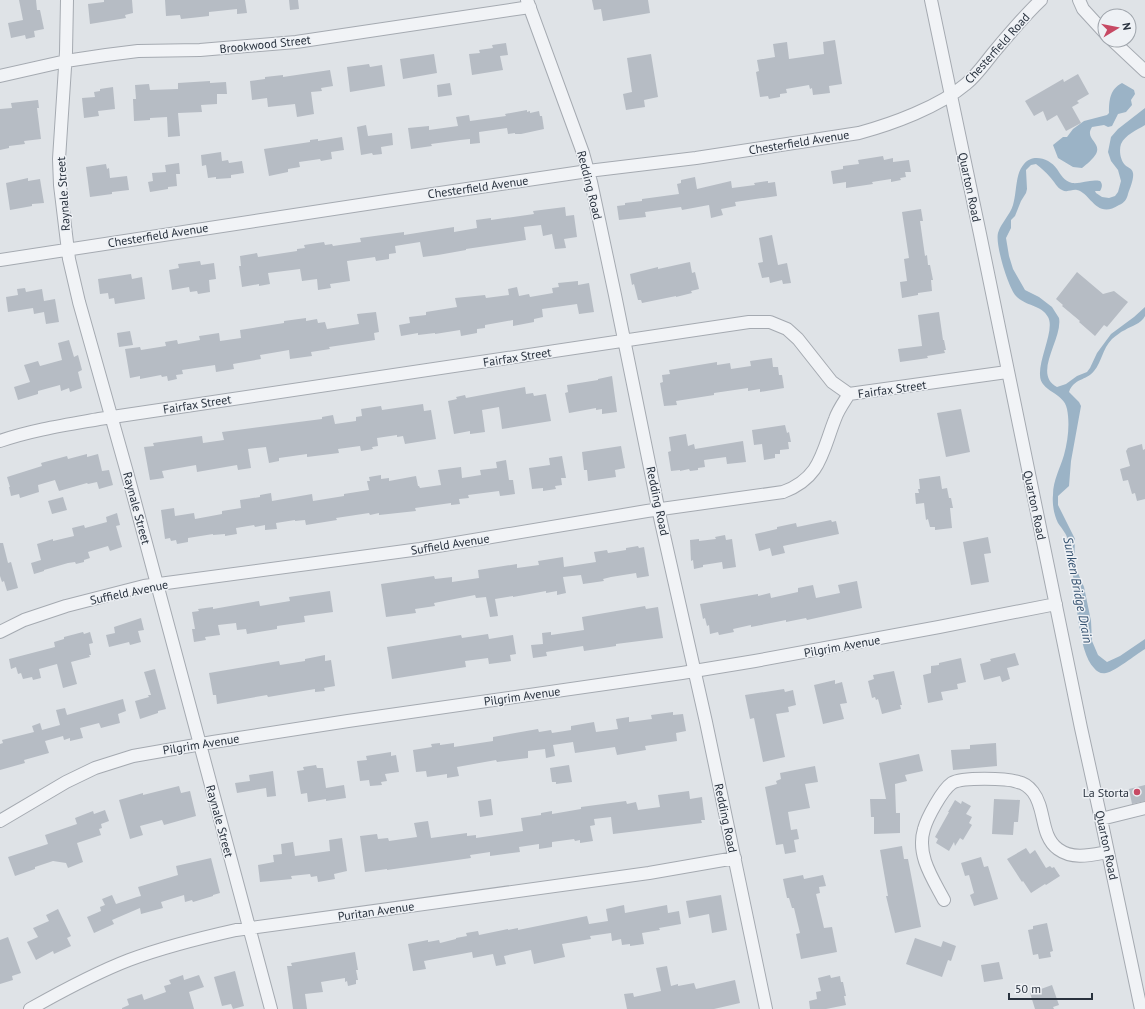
<svg xmlns="http://www.w3.org/2000/svg" width="1145" height="1009" font-family="'PT Sans',sans-serif">
<rect width="100%" height="100%" fill="#dfe3e7"/>
<path fill="#9bb3c6" d="M1122,83L1134,90L1135,94L1131,100L1132,105L1126,112L1118,114L1112,126L1108,127L1104,125L1092,127C1084,139 1102,142 1096,154C1093,159 1087,164 1082,168L1073,167L1058,158L1053,145L1063,137H1067L1073,129L1084,121L1107,115L1109,113C1109,100 1110,89 1122,83Z
M1145,108V125C1137,130 1125,135 1121,144C1119,150 1120,160 1125,165C1128,168 1132,168 1133,173C1134,179 1130,188 1128,194C1127,199 1124,203 1119,205C1096,220 1091,193 1077,190C1072,189 1067,193 1062,190C1057,188 1054,181 1050,177C1046,172 1041,168 1036,164L1031,165L1026,170L1027,189L1026,193L1021,201L1015,216L1011,220V228L1006,238L1009,256L1013,269L1025,290L1039,297L1052,307L1059,318C1063,339 1032,374 1057,387L1066,384L1077,376L1087,372L1090,368L1097,353L1111,334L1134,317L1145,307C1145,310 1145,314 1145,316C1141,324 1131,326 1125,330C1120,332 1116,336 1112,339C1102,349 1102,362 1094,371C1086,381 1074,378 1069,392L1079,402L1081,406L1071,461L1069,486L1058,496V505L1075,539L1074,564L1084,587L1091,621L1092,641L1098,655L1107,662L1120,656L1145,639V649C1135,655 1116,671 1106,673C1101,674 1097,672 1094,668C1078,651 1077,600 1073,576C1072,570 1070,565 1069,559C1068,553 1069,547 1068,541C1067,534 1062,529 1058,523C1054,515 1052,504 1053,495C1053,480 1060,469 1064,455C1068,440 1070,424 1067,409C1064,392 1040,392 1040,375C1039,358 1055,329 1048,317C1042,305 1025,306 1016,296C1008,287 995,244 998,233C1001,223 1010,215 1013,205C1017,192 1015,174 1024,164C1033,153 1050,159 1057,169C1061,175 1064,181 1072,183C1082,184 1090,179 1100,181C1103,184 1102,188 1100,191H1095L1096,193L1102,197L1109,198L1115,196L1118,192L1121,181L1118,170L1111,161L1108,152L1111,137L1118,129Z"/>
<path fill="#b6bcc4" d="M19,0H36L37,10H40L44,29L34,31L35,37L26,39L25,35L11,38L8,23L23,20Z
M104,0H132L133,13L125,15L126,18L90,24L88,4L104,2Z
M165,0H245L247,13L237,14V9L209,12V16L191,18L181,19L180,15L166,16Z
M289,0H298L299,9L290,10Z
M592,0H648L650,13L603,21L601,9L594,10Z
M835,40L842,84L829,86L830,93L813,95L812,88L810,89L809,85L786,89L787,93L780,94V97L769,99L768,96L760,97L756,72L759,71L757,60L775,57L773,44L787,42L789,59L824,54L823,42Z
M506,43L508,55L500,56L503,70L472,75L469,54L480,53L479,50L493,48L492,45Z
M434,54L437,73L403,79L400,59Z
M651,54L658,97L644,100L645,107L626,110L623,94L632,92L627,58Z
M369,64L370,67L382,65L385,86L350,92L347,67Z
M330,70L333,86L321,88L322,91L311,92L314,114L297,117L295,104L268,107L267,98L252,100L250,81L265,79V77L283,75V77Z
M1078,74L1089,94L1077,101L1079,103L1072,107L1081,123L1066,131L1057,115L1047,121L1043,111L1034,116L1025,101L1063,79L1064,82Z
M210,81V83L226,82L227,94H217V104L201,105L202,112L178,113L180,136L168,137L167,117L150,118V120L134,121L133,99H136L135,85L149,84L150,90L178,89V83Z
M450,83L452,95L438,97L437,85Z
M113,87L115,109L98,111L99,116L84,118L82,98L95,97L94,92L100,91V89Z
M38,100L39,108H37L41,139L24,141L25,144L9,146V148L0,150V109L12,108L11,103Z
M527,110V112L530,111V113L539,111L540,116H542L544,129L521,134H515V133L508,134L507,128L479,132L480,143L470,144V139L460,140L431,144L432,146L411,149L408,128L429,126V130L458,126L456,117L469,115L470,121L506,116L505,114Z
M366,125L368,136L392,133L393,145L381,147L382,154L373,155L372,153L361,155L357,127Z
M342,137L344,150L331,152L332,159L321,161L320,159L299,162L300,167L288,169V172L269,176L264,149L310,142V140L318,139V141Z
M221,152L222,161L228,160L229,163L242,161L244,173L231,175V178L216,179V177L208,178L206,165L202,166L201,155Z
M883,156L884,160L893,158V162L909,160L911,172H905L906,177L900,178L901,180L891,182V179L872,182L873,184L846,188V182L833,184L831,171L843,169V166L859,164L858,160Z
M179,163L180,174H176L177,186L168,187V189L150,192L148,182L153,181L152,173L166,172L165,165Z
M106,164L107,169L109,168L110,178L127,176L129,190L112,192V194L90,197L86,167Z
M695,177L697,189L731,181L732,188L755,185L754,183L768,181V183L775,182L777,196L735,202L736,206L721,209L723,215L711,218L709,205L682,210L681,207L645,212L646,217L619,220L617,206L625,205V203L642,201V199L679,194L677,184L681,183V180Z
M28,178V181L40,179L44,203L32,204V206L10,210L6,183Z
M565,207L566,216L574,215L577,237L564,239L566,248L555,249L552,234L543,236L541,225L524,227L526,240L466,249V250L438,255L423,257L420,242L395,246L396,253L389,254V259L376,261L375,257L347,261L350,281L330,284L331,288L318,290L317,279L302,281L300,269L268,273L270,284L259,286V284L242,287L239,266H241L240,256L257,253L258,257L297,251V249L305,248L304,245L324,242L325,245L332,244L333,246L361,242L360,238L404,232V235L454,227V232L477,228L476,220L491,218V220L534,214L533,211Z
M921,209L923,221H920L925,256L927,255L928,265H930L933,280H931L932,291L918,293V295L902,298L900,282L907,281L904,259L909,258L902,212Z
M772,235L778,265L787,263L791,283L783,284L782,280L770,283L769,277L762,278L758,263L763,262L759,238Z
M200,261L201,265L214,263L216,279L209,280L210,292L198,294L197,291L190,292L189,287L172,290L169,270L179,268L178,264Z
M690,262L692,273L695,272L699,289L691,291L692,293L676,297V296L642,303L641,300H638L634,284L632,285L630,274L658,267V269Z
M1077,272L1103,294L1114,291L1128,302L1107,327L1104,325L1095,336L1079,322L1080,321L1062,306L1063,305L1056,299Z
M131,274L132,279L142,277L145,299L115,304L114,298L109,299L108,293L100,294L98,279Z
M578,281V285L589,283L594,312L579,314L577,304L542,309L543,317L534,319V322L513,326V320L485,325V328L477,329V333L461,336L460,330L435,334V333L418,335V333L401,336L399,325L410,323L409,317L426,315V312L457,307L455,298L485,295L486,298L509,295L508,289L517,287L519,296L529,294L530,297L553,293L552,288L559,287L558,283Z
M25,288L26,292L42,289L44,301L55,299L59,322L46,324L44,312L34,314L33,308L8,312L6,297L18,295L17,289Z
M376,312L379,332L374,333L375,340L329,347L330,349L311,352L312,356L290,359L289,350L260,355L261,359L233,364L234,369L216,372L215,365L182,370L183,374L176,375L177,379L168,381L167,376L162,377L161,375L140,379V376L130,378L125,349L140,347L141,350L166,346L165,342L177,340L178,344L200,340L199,336L219,333L220,341L241,338L240,330L284,323V321L306,318V321L317,319L318,323L325,322L327,329L359,324L357,314Z
M939,312L943,340H944L946,350H944L945,353L927,356L928,358L900,362L898,349L922,346L918,315Z
M130,331L133,345L119,347L117,333Z
M69,340L74,357L78,355L82,370L78,372L82,388L70,392L69,388L61,391L60,385L38,391V394L18,400L14,387L30,382L24,365L38,361L40,366L62,360L58,343Z
M772,358L773,367H778L779,375H782L784,388L760,392V389L748,391V388L714,393V395L676,401L677,405L664,406L660,383L663,382L662,375L670,374L669,370L717,362V365L730,363L731,369L751,366L750,361Z
M612,376L617,412L602,414V409L596,410V408L569,413L565,393L568,392L567,385L598,380V379Z
M525,387L526,394L533,393L534,396L546,394L551,421L502,429L499,407L482,410L485,432L470,434V431L454,434L448,401L457,399L456,397L465,395L466,398Z
M423,404L424,411L431,410L436,439L405,444L403,436L397,437V435L377,438L378,446L372,447L373,449L361,451L360,446L338,449L339,453L307,457V454L279,458V461L269,463L266,447L248,449L251,468L238,470L237,465L197,472L196,465L162,471L164,478L150,480L144,447L154,446L153,443L202,436L203,443L224,440L222,432L322,419V417L333,415L335,424L356,421V417L362,416L361,409L381,406L382,410Z
M961,409L970,452L946,457L937,413Z
M785,425L787,433L789,432L791,442H788L789,449L780,450V454H775V458L764,460L762,444L754,445L752,430Z
M686,434L688,446L694,444L695,449L743,441L746,462L727,464L726,457L704,460L705,467L698,468V470L690,471L689,469L680,471V470L671,471L668,452L671,451L669,437Z
M1142,444L1143,450L1145,449V499L1137,501L1135,493L1132,494L1128,480L1123,481L1120,469L1130,466L1126,451L1128,448Z
M621,446L625,468L615,470L616,477L588,481L587,470H584L582,452Z
M87,454V457L98,454L102,471L109,470L113,485L99,489L97,482L88,484L87,483L59,491L55,480L38,485L39,492L20,498L19,494L11,496L9,487H10L7,477L42,466L41,463L67,456L68,459Z
M562,456L566,478H561L562,485L555,486L556,489L543,491V488L532,489L529,468L550,465L549,458Z
M506,460L509,480H513L515,494L500,496L499,491L468,495L469,498L459,499L460,504L451,505V503L415,508L416,511L379,515V513L370,515L369,513L336,518L337,520L306,525L305,520L295,521V520L276,523L277,529L265,530V525L255,527L254,525L236,528L237,534L225,536V534L213,535V534L188,538V542L177,544L176,540L171,541L170,538L165,539L161,510L174,508L175,516L194,513L195,519L222,514V511L241,508L240,500L260,497V495L271,493L272,501L312,494L313,501L344,496V494L369,490L367,481H370L369,477L381,475V479L389,478V481L416,476L418,486H419L420,488L441,485L438,470L461,467L462,478L481,475L480,470L497,468L496,462Z
M940,476L942,489L947,488L949,498H951L953,508H950L952,528L935,530V527H930L928,519L926,520L924,503L916,504L915,493H919L918,489H920L919,479Z
M63,497L67,510L52,514L48,501Z
M117,513L120,525L116,526L122,547L110,551L108,546L88,552L90,558L84,560V562L76,564L75,562L68,563L44,570V571L34,574L31,563L41,560L37,544L53,539V541L74,536L72,528L84,525L85,528L107,522L106,517Z
M831,520L832,522L836,521L839,534L783,546L785,553L772,556L770,548L759,551L755,534L777,529V527L796,523L797,527Z
M725,535L726,540L732,539L736,567L723,569L722,562L703,565V567L694,569L693,560L691,561L690,540L699,539V541L716,539L715,537Z
M988,537L991,553L984,554L989,582L971,585L963,542Z
M0,543H3L8,563L11,562L18,588L7,591L4,581L2,582L0,576Z
M638,546L639,548L644,547L649,576L637,578L636,573L611,577L603,579L604,581L583,584L581,575L563,577L566,593L557,595V591L546,593V591L513,597V596L495,599L498,616L490,617L486,597L476,598L475,595L434,603L435,606L415,609L416,613L386,617L381,584L434,576L435,579L452,577V582L479,578L478,570L517,564V568L539,565L538,561L563,557L564,567L596,562L594,552L607,550L608,553L626,550V548Z
M857,581L862,608L807,620L806,618L786,622V620L751,627V625L733,629L734,632L719,635L718,632L710,634L709,625L707,626L705,618L703,619L700,604L758,594V596L770,593L771,598L798,592V588L813,585L816,598L840,593L838,585Z
M330,591L333,612L304,616L305,622L277,626V629L247,634L246,629L237,630L236,623L218,625L220,635L205,637L206,640L194,642L192,629H195L192,612L199,611L198,609L213,607V609L259,601L260,606L290,601L289,597Z
M645,606L646,609L658,607L663,638L616,644V646L584,651L583,646L546,652L547,656L533,658L531,645L543,644L542,633L551,632V635L584,630L582,617Z
M141,618L144,630L138,631L141,642L130,645L129,642L109,647L106,635L115,633L114,627Z
M83,632L84,634L90,632L93,643L89,644L91,655H89L90,657L71,662L77,684L63,688L57,664L39,669L41,678L33,680L32,677L23,679L21,673L18,674L16,667L11,669L9,659L55,647L54,642L64,639V637Z
M488,634L489,639L513,635L516,654L510,655L511,661L489,664L488,658L465,661L466,667L392,679L387,647L461,635L462,638Z
M1015,653L1019,665L1007,668L1010,679L1002,682L1000,676L984,680L980,664L991,661L990,659Z
M325,655V661L331,660L335,686L324,688L325,691L315,692V689L268,697L267,695L217,704L216,695H213L209,673L279,661L280,665L305,661V659Z
M961,658L966,682L957,684L958,689L941,692L943,700L928,703L923,675L931,673V666L939,665V663Z
M155,669L166,709L158,711V713L140,719L135,701L149,697L148,695H151L144,672Z
M894,671L902,705H900L901,709L882,714L878,699L876,700L875,697L872,698L868,681L874,679L873,675Z
M835,680V684L842,682L847,703L840,704L844,719L823,724L814,685Z
M784,689L785,692L793,690L796,705L788,707L789,712L776,714L785,757L763,762L754,718L750,719L745,695Z
M123,699L126,711L118,714L120,723L101,728L99,723L80,728L83,738L70,741V738L64,740L63,736L45,741L49,753L24,760L25,763L0,770V744L3,743L2,740L34,732L32,726L40,723L42,730L60,725L56,710L65,708L67,715Z
M673,712V715L683,714L686,731L676,733L677,741L645,746L646,750L617,755L615,747L575,753L573,742L553,745L555,756L546,758L545,749L528,751V758L497,762L496,760L457,767L459,776L447,778V774L427,777L426,771L416,772L413,750L432,747L431,744L440,743V745L454,743V747L493,741V737L538,729L539,732L551,730L552,733L571,730V726L594,722L596,732L618,729L616,719L629,717V722L652,719L651,715Z
M996,743L997,766L953,770L951,750L970,749V745Z
M391,752V756L396,755L399,772L385,774L387,781L381,782L382,785L370,786L369,780L360,781L357,761L367,760L366,756Z
M919,754L923,771L905,775L907,781L895,784L896,813H900V833L874,834V817H871L870,799H886L879,763Z
M316,765L317,768H323L326,788L344,785L346,798L326,801V799L308,802L307,793L301,794L297,771L304,770L303,767Z
M569,765L572,782L556,784V782H552L550,768Z
M815,766L818,782L805,784L810,808L788,812L791,830L797,829L799,839L794,840L796,852L785,854L783,844L776,845L765,787L777,784L776,781L781,779L780,773Z
M273,771L276,796L267,797L266,788L237,793L235,783L250,781L249,775Z
M1145,785V801L1132,804L1129,789Z
M179,786L181,793L190,791L196,816L164,825L162,820L140,826L143,835L130,839L119,800L143,793V795Z
M689,791L690,799L702,797L705,820H701L702,823L613,834L611,817L594,819L595,825L590,826L593,841L580,843V840L575,841L574,839L552,842V847L539,849V844L519,847L520,852L490,856V852L470,855L471,858L387,870V869L365,872L360,836L377,834L378,839L388,838L389,841L417,837L414,823L428,821L431,838L467,833V836L476,835V838L523,831L521,818L541,815V813L552,811V814L581,809V807L626,801L627,804L636,802L638,810L660,807L658,795Z
M491,799L493,815L480,817L478,801Z
M994,799L1020,800L1018,822H1014L1013,835L992,834Z
M955,800L961,804L962,801L971,806L966,814L972,817L969,823L972,825L963,840L960,838L955,846L954,842L949,851L936,843L938,839L935,837L949,812H948Z
M105,810L109,821L101,824L102,828L99,829L101,835L77,843L83,862L68,868L66,863L53,861L35,867V869L15,876L8,857L48,844L45,835L77,824L75,818L93,811L94,814Z
M342,838L347,871L334,874L335,879L318,882L317,876L311,877L310,874L291,876L292,879L260,882L258,865L274,862L273,855L282,854L281,844L293,842L295,856L330,851L329,840Z
M902,846L904,859H908L921,927L895,933L886,896H888L880,850Z
M1026,848L1030,854L1035,850L1046,868L1050,866L1052,868L1054,867L1060,876L1046,885L1045,884L1031,893L1023,881L1022,882L1007,859Z
M981,857L984,867L988,866L998,899L974,906L970,895L974,893L969,875L965,876L961,863Z
M211,858L220,893L213,895V896L193,902L192,900L185,902L184,895L161,902L163,908L141,914L140,908L112,920L114,924L94,933L87,917L101,911L100,907L105,905L102,899L112,895L116,904L137,897L141,896L138,887L178,875L176,866Z
M803,875L804,879L823,875L826,886L819,887L820,893L816,894L824,928L832,927L837,952L801,959L796,934L800,933L794,908H792L789,898H787L783,879Z
M721,895L727,930L712,933L709,914L689,918L686,901Z
M624,905L625,913L667,905L668,913L679,911L681,924L659,928L660,930L642,933L644,944L630,946V944L622,945L621,939L612,941L611,933L590,936L591,939L562,944L565,957L534,964L531,950L504,956L506,964L496,966L493,954L473,958L472,952L424,961L426,969L413,971L408,944L428,940V942L439,940L440,943L456,939V938L467,936L466,933L478,931L479,935L508,929V930L518,928V930L587,916L589,924L608,921L606,909Z
M58,909L71,936L67,938L71,946L54,954L53,951L36,960L27,942L38,937L33,928L49,921L46,915Z
M1047,923L1053,951L1050,952L1051,957L1039,959L1038,954L1033,955L1028,930L1033,929V926Z
M8,937L21,973L12,976L13,980L0,984V940Z
M915,938L941,947L943,941L956,946L951,961L948,960L942,977L906,964Z
M355,952L358,970H356L358,980H356V984L348,986L347,981L345,982V978L321,982L323,992L305,994L307,1009H293L287,966H292L291,963Z
M999,962L1003,979L984,982L981,965Z
M667,966L671,986L678,984V986L694,983L696,989L735,980L740,1003L714,1009H627L624,994L633,993L634,997L661,991L656,968Z
M235,971L244,1006L233,1009L231,1004L222,1006L214,977Z
M183,975L184,980L199,975L204,987L189,992L194,1009H122V1008L129,1005L127,999L142,994L144,1000L166,992L164,986L171,984L169,980Z
M830,975L831,978L840,976L841,982H843L846,996H844L846,1005L826,1009H810L809,1001L817,999L816,992L821,991L818,978Z
M1052,985L1059,1005L1053,1007L1054,1009H1035L1030,993Z"/>
<g fill="none" stroke-linecap="round" stroke-linejoin="round">
<defs>
<path id="minor" d="M67,0L66,52L59,159L60,185L69,259L79,302L128,476L271,1009
M527,0L583,153L591,182L615,295L661,522L706,722L766,1009
M931,0L980,234L1081,728L1101,819L1141,1009
M1079,0L1083,9L1105,33
M1112,40L1145,71
M0,76L66,61L106,55L138,51L200,50L296,42L530,7
M0,260L386,201L588,171L696,158L859,133C892,124 939,107 966,84C977,75 985,63 994,52C1009,34 1024,16 1041,0
M0,441C32,430 65,425 99,419L749,322H770L787,329L798,339L832,382L849,394L1007,372
M0,632L24,620L66,606L144,586L420,549L647,511L783,492C821,478 822,452 835,419C838,410 844,402 849,394
M1101,819L1145,808
M0,821L66,782L95,768L133,756L213,742L348,721L682,673L755,661L939,627L1056,604
M944,900C933,879 916,855 924,829C927,818 942,790 952,783C962,777 1007,778 1018,782C1024,783 1029,787 1033,792C1046,809 1040,836 1058,849C1073,860 1091,855 1108,852
M30,1009C62,991 95,973 129,960C164,947 200,938 236,930L649,873L735,858"/>
</defs>
<use href="#minor" stroke="#a5aab1" stroke-width="14"/>
<use href="#minor" stroke="#f1f3f6" stroke-width="12"/>
</g>
<circle fill="#c74964" stroke="#eef1f5" stroke-width="1.5" cx="1137" cy="792" r="4"/>
<g text-anchor="middle" dominant-baseline="central" stroke-width="3" stroke-linejoin="round" paint-order="stroke">
<g font-size="12" fill="#29323e" stroke="#eef1f5">
<text transform="translate(265 44) rotate(-6)">Brookwood Street</text>
<text transform="translate(997 48) rotate(-48)">Chesterfield Road</text>
<text transform="translate(799 142) rotate(-9)">Chesterfield Avenue</text>
<text transform="translate(590 185) rotate(76)">Redding Road</text>
<text transform="translate(478 187) rotate(-8)">Chesterfield Avenue</text>
<text transform="translate(970 187) rotate(78)">Quarton Road</text>
<text transform="translate(63 194) rotate(-94)">Raynale Street</text>
<text transform="translate(158 235) rotate(-9)">Chesterfield Avenue</text>
<text transform="translate(517 357) rotate(-9)">Fairfax Street</text>
<text transform="translate(892 389) rotate(-8)">Fairfax Street</text>
<text transform="translate(197 404) rotate(-9)">Fairfax Street</text>
<text transform="translate(658 501) rotate(78)">Redding Road</text>
<text transform="translate(1035 505) rotate(78)">Quarton Road</text>
<text transform="translate(137 508) rotate(75)">Raynale Street</text>
<text transform="translate(450 544) rotate(-9)">Suffield Avenue</text>
<text transform="translate(129 592) rotate(-12)">Suffield Avenue</text>
<text transform="translate(842 646) rotate(-10)">Pilgrim Avenue</text>
<text transform="translate(522 696) rotate(-8)">Pilgrim Avenue</text>
<text transform="translate(201 744) rotate(-9)">Pilgrim Avenue</text>
<text transform="translate(726 818) rotate(78)">Redding Road</text>
<text transform="translate(220 821) rotate(75)">Raynale Street</text>
<text transform="translate(1107 845) rotate(78)">Quarton Road</text>
<text transform="translate(376 911) rotate(-8)">Puritan Avenue</text>
</g>
<g font-size="12" fill="#29323e" stroke="#eef1f5" text-anchor="end">
<text x="1129" y="792">La Storta</text>
</g>
<g font-size="13" font-style="italic" fill="#355270" stroke="#eef1f5">
<text transform="translate(1078 590) rotate(79)">Sunken Bridge Drain</text>
</g>
</g>
<g transform="translate(1117 28) rotate(80)"><circle r="19" fill="#eef1f5" stroke="#9fa5ac"/>
<path d="M0-3L7 15L0 10L-7 15Z" fill="#c74964"/>
<text y="-6" font-size="11" font-weight="bold" text-anchor="middle" fill="#29323e">N</text>
</g>
<path d="M1009 993v6h83v-6" fill="none" stroke="#29323e" stroke-width="2"/>
<text x="1015" y="993" font-size="12" fill="#29323e" stroke="#eef1f5" stroke-width="3" paint-order="stroke">50 m</text>
</svg>
